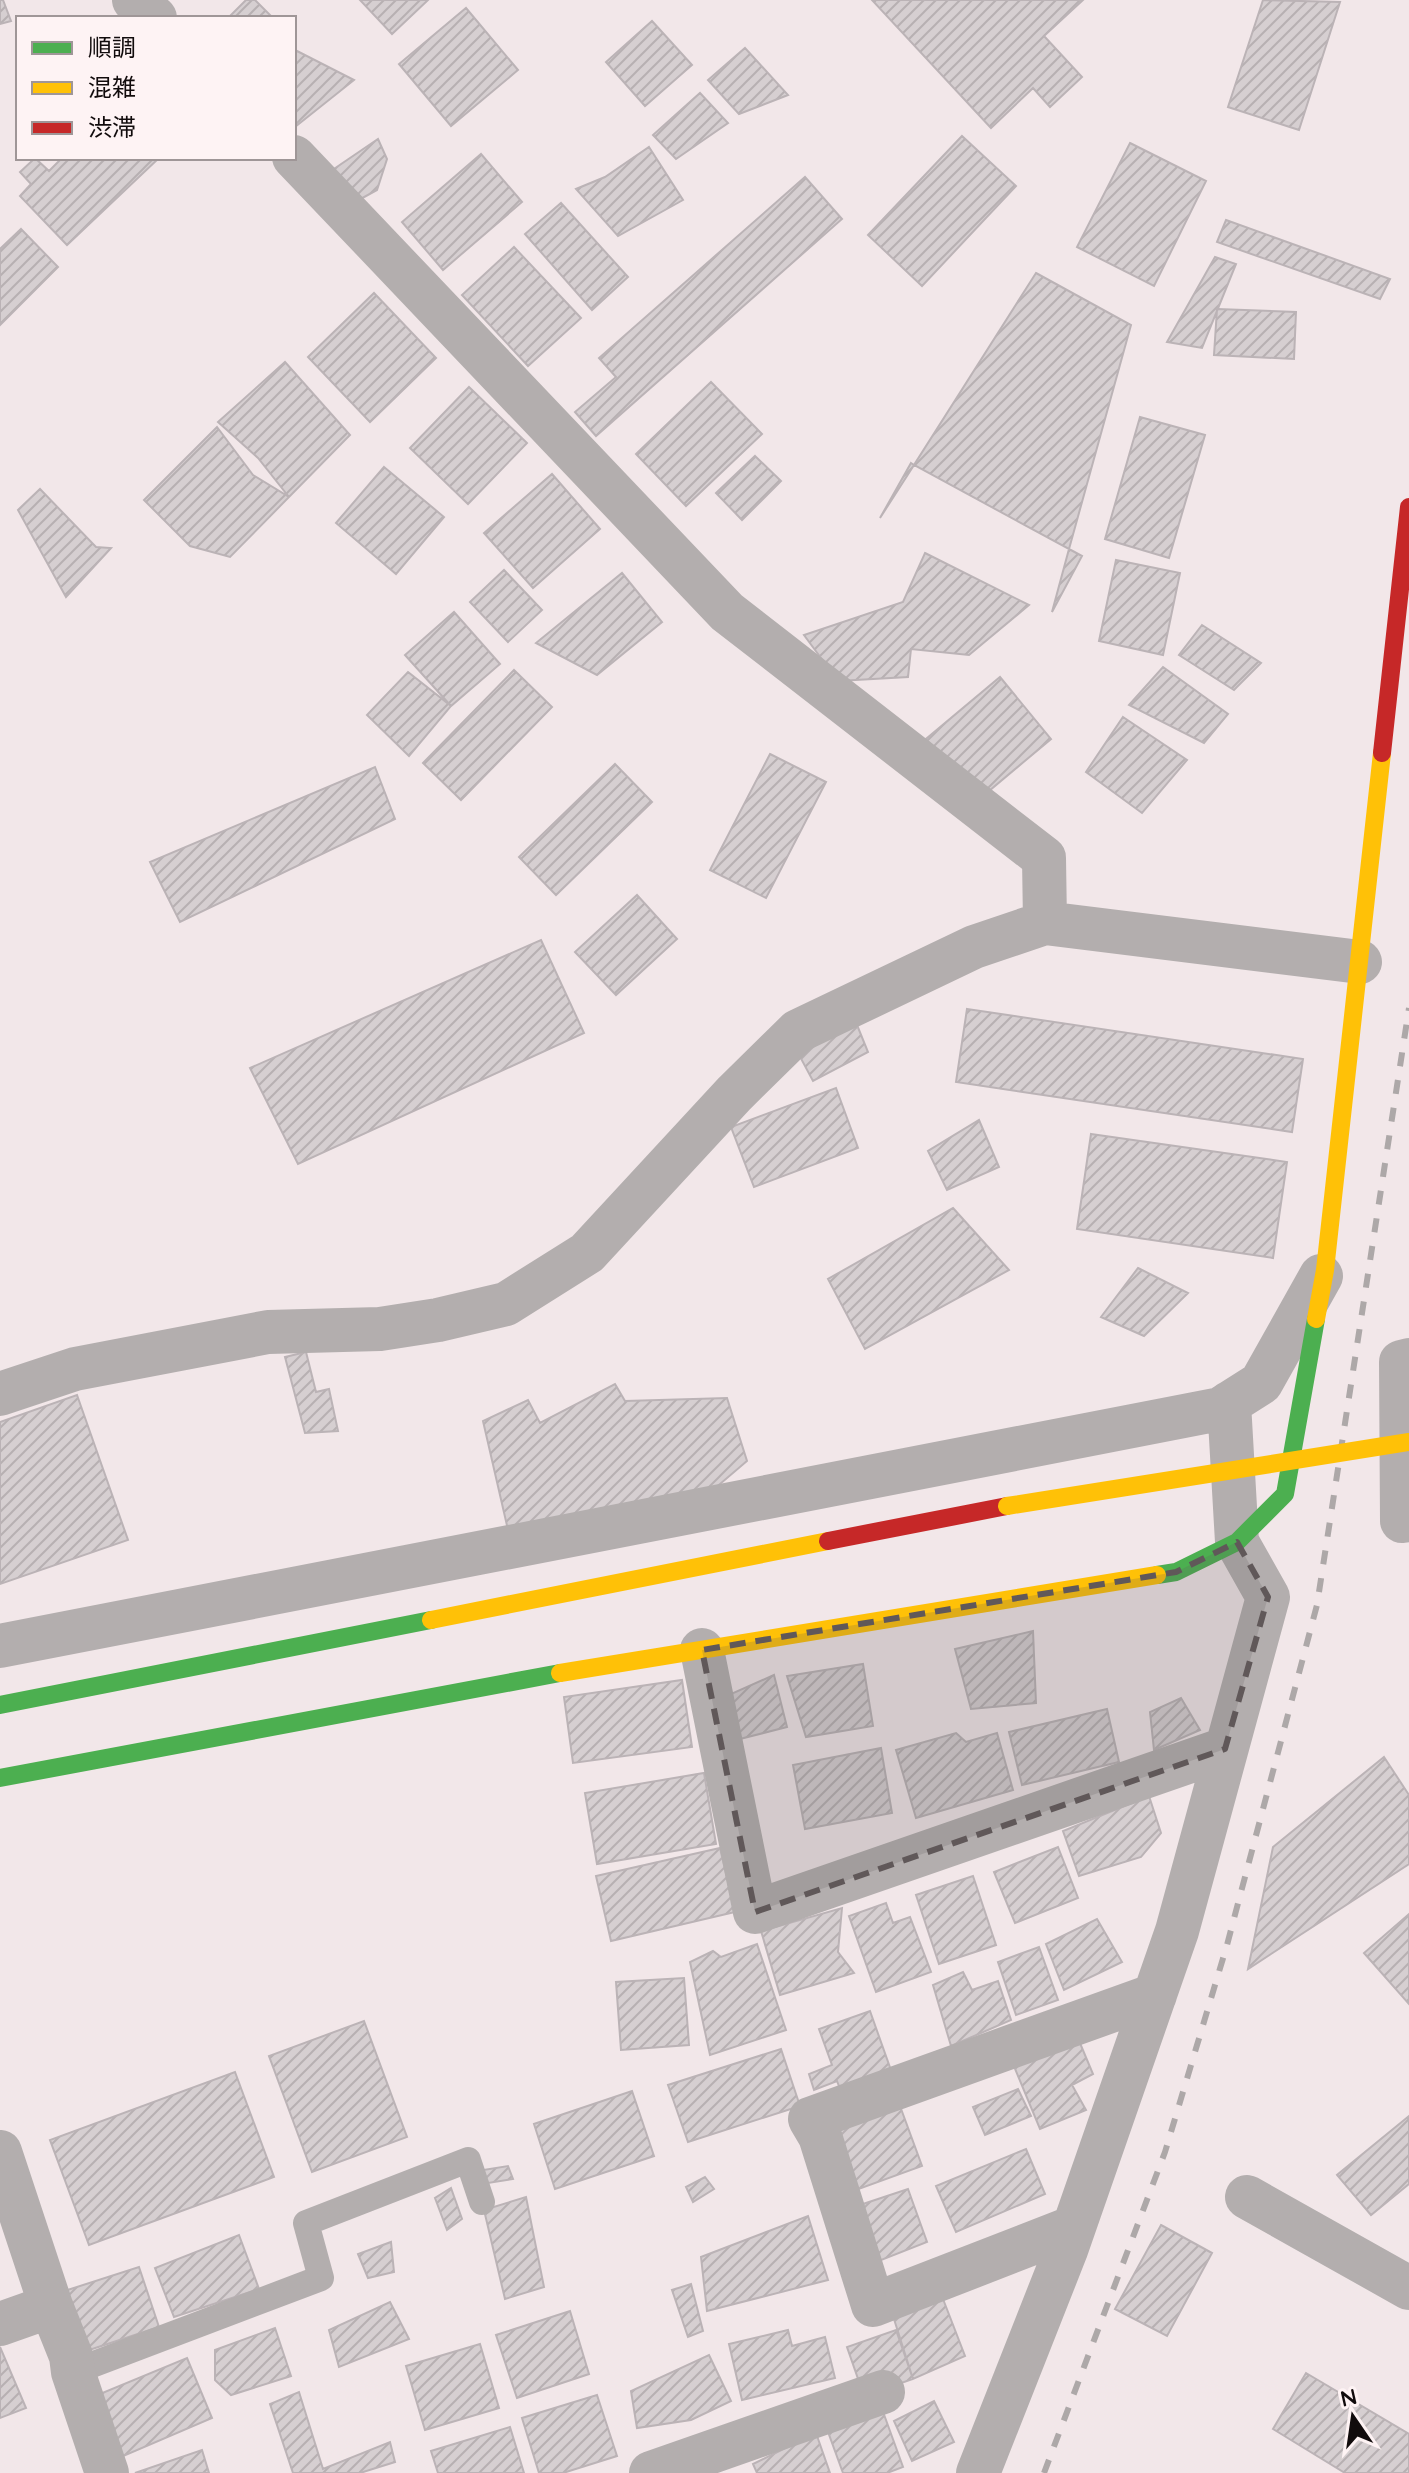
<svg xmlns="http://www.w3.org/2000/svg" width="1409" height="2473" font-family="Quicksand,'Noto Sans JP',sans-serif">
<defs>
<pattern id="building-hatch" width="6" height="6" patternUnits="userSpaceOnUse" patternTransform="scale(2)"><rect width="6" height="6" fill="#d6cfd1"/><path d="M-1 1l2-2M0 6l6-6M5 7l2-2" fill="none" stroke="#b7b0b2"/></pattern>
</defs>
<rect width="100%" height="100%" fill="#f2e7e9"/>
<path fill="url(#building-hatch)" stroke="#bbb3b6" stroke-width="2" d="M0,0H3L11,21L0,24Z
M246,0H255L273,18H228Z
M360,0H428L392,34Z
M872,0H1083L1044,36L1082,77L1050,107L1033,88L991,128Z
M1263,0L1340,2L1299,130L1228,107Z
M466,8L518,70L451,126L399,64Z
M652,21L692,65L645,106L606,62Z
M745,48L788,95L739,114L708,80Z
M297,51L354,80L295,127L294,54Z
M700,93L728,123L676,159L653,135Z
M962,136L1016,186L922,286L868,235Z
M378,139L387,159L377,190L357,201L325,175Z
M1130,143L1206,181L1154,286L1077,247Z
M649,147L683,200L618,236L576,189L605,177Z
M481,154L522,202L443,270L402,222Z
M35,158L49,171L62,158H159L67,245L20,196L31,184L20,172Z
M805,177L842,219L596,436L575,412L616,377L599,358Z
M561,203L628,277L592,310L525,234Z
M1226,220L1390,279L1380,299L1217,242Z
M21,229L58,267L0,325V249Z
M514,247L581,318L528,366L462,295Z
M1215,257L1236,264L1202,348L1167,342Z
M1036,273L1131,325L1069,549L914,465Z
M374,293L436,358L370,422L308,357Z
M1217,309L1296,312L1294,359L1214,355Z
M285,362L350,435L289,497L258,458L218,422Z
M711,382L762,434L686,506L636,454Z
M469,387L527,443L468,504L410,448Z
M1140,417L1205,435L1169,558L1105,539Z
M217,427L253,475L289,497L230,557L190,546L144,500Z
M755,456L781,481L742,520L716,493Z
M911,463L914,465L880,518Z
M384,467L444,517L396,574L336,523Z
M552,474L600,529L533,588L484,533Z
M40,489L96,547L111,548L66,597L18,510Z
M1069,549L1082,556L1052,612Z
M925,553L1029,605L969,655L911,649L908,677L838,681L804,635L903,602Z
M1116,560L1180,573L1163,655L1099,641Z
M504,570L542,610L508,642L470,602Z
M622,573L662,622L597,675L536,643Z
M454,612L500,664L451,706L405,655Z
M1202,625L1261,663L1234,690L1179,655Z
M1163,667L1228,714L1204,743L1129,705Z
M514,670L552,707L461,800L423,763Z
M408,672L451,706L409,756L367,715Z
M1000,677L1051,739L977,801L926,739Z
M1123,717L1187,760L1142,813L1086,772Z
M770,754L826,782L766,898L710,870Z
M615,764L652,802L556,895L519,857Z
M375,767L395,819L180,922L150,862Z
M637,895L677,939L616,995L575,952Z
M541,940L584,1033L298,1164L250,1068Z
M967,1009L1303,1059L1292,1132L956,1082Z
M855,1020L868,1052L813,1081L798,1053Z
M836,1088L858,1148L754,1187L731,1127Z
M979,1120L999,1167L947,1190L928,1151Z
M1091,1134L1287,1162L1273,1258L1077,1229Z
M953,1208L1009,1270L865,1349L828,1279Z
M1138,1268L1188,1293L1144,1336L1101,1317Z
M306,1352L316,1392L329,1389L338,1431L305,1433L285,1357Z
M615,1384L625,1401L727,1398L747,1461L666,1530L514,1556L483,1421L528,1400L540,1423Z
M77,1395L128,1540L0,1584V1422Z
M1033,1631L1036,1703L971,1709L955,1649Z
M863,1664L873,1726L806,1737L787,1676Z
M774,1675L787,1727L732,1741L722,1698Z
M682,1680L692,1747L573,1763L564,1697Z
M1181,1698L1200,1730L1154,1750L1150,1712Z
M1107,1709L1119,1762L1022,1785L1009,1732Z
M956,1733L966,1742L997,1733L1013,1790L916,1818L896,1750Z
M881,1748L892,1813L805,1829L793,1765Z
M1384,1757L1409,1795V1864L1248,1969L1273,1847Z
M704,1773L716,1844L597,1864L585,1793Z
M1149,1796L1161,1833L1141,1857L1079,1876L1063,1831Z
M1058,1847L1078,1898L1015,1923L994,1872Z
M720,1848L735,1912L611,1941L596,1876Z
M973,1876L996,1945L939,1964L916,1895Z
M886,1903L893,1923L910,1917L931,1972L876,1992L849,1916Z
M842,1908L838,1952L854,1973L780,1995L761,1931Z
M1409,1914V2004L1364,1953Z
M1097,1919L1122,1962L1064,1990L1046,1944Z
M757,1944L786,2030L710,2055L690,1962L713,1951L721,1957Z
M1039,1947L1058,2000L1016,2015L998,1962Z
M963,1972L972,1990L998,1981L1011,2020L951,2046L933,1985Z
M684,1978L689,2045L621,2050L616,1982Z
M870,2011L893,2076L842,2094L837,2081L814,2090L809,2074L832,2065L819,2029Z
M364,2021L407,2137L312,2172L269,2056Z
M1077,2036L1093,2074L1072,2085L1086,2110L1040,2129L1011,2059Z
M781,2049L800,2106L688,2142L668,2085Z
M235,2072L274,2177L89,2245L50,2140Z
M1018,2089L1031,2116L985,2135L973,2107Z
M632,2091L654,2156L555,2189L534,2124Z
M900,2106L922,2166L842,2195L820,2136Z
M1409,2116V2184L1371,2215L1337,2175Z
M1026,2149L1045,2194L956,2232L936,2186Z
M508,2166L513,2179L482,2184L477,2171Z
M705,2177L714,2189L693,2202L686,2187Z
M451,2188L462,2219L447,2230L435,2198Z
M908,2189L927,2242L866,2266L848,2209Z
M526,2197L544,2287L505,2299L484,2210Z
M808,2216L828,2280L707,2311L701,2257Z
M1161,2225L1212,2253L1167,2336L1115,2309Z
M239,2235L259,2289L174,2317L155,2268Z
M391,2242L394,2272L368,2278L358,2254Z
M139,2267L159,2327L71,2356L52,2295Z
M691,2284L703,2331L688,2337L672,2290Z
M943,2299L965,2356L913,2379L893,2316Z
M390,2302L409,2339L339,2367L329,2330Z
M570,2311L589,2374L517,2398L496,2335Z
M275,2328L291,2376L231,2395L215,2380V2350Z
M788,2330L792,2346L825,2337L835,2378L742,2400L729,2344Z
M896,2330L913,2379L864,2396L847,2347Z
M480,2344L499,2408L425,2430L406,2366Z
M0,2347L26,2408L0,2418Z
M709,2355L731,2401L691,2420L637,2428L631,2391Z
M187,2358L212,2418L121,2457L95,2396Z
M1306,2373L1409,2434V2473H1345L1273,2429Z
M299,2392L323,2469L390,2442L395,2462L360,2473H293L270,2404Z
M597,2395L617,2456L563,2473H539L522,2418Z
M934,2401L954,2442L912,2461L894,2421Z
M882,2409L903,2467L887,2473H843L827,2429Z
M510,2427L524,2473H438L431,2451Z
M816,2433L830,2473H757L753,2464Z
M202,2450L209,2473H135Z"/>
<g fill="none" stroke-linecap="round" stroke-linejoin="round">
<path stroke="#b3aeae" stroke-width="26" d="M73,2372L321,2278L306,2223L468,2160L482,2202"/>
<path stroke="#b3aeae" stroke-width="44" d="M134,0L155,18
M294,157L727,612L1044,858L1045,923
M1409,1360L1401,1362L1402,1521L1409,1520
M0,1394L75,1369L268,1332L380,1329L438,1320L506,1304L587,1253L734,1094L798,1031L974,947L1045,923L1360,962
M0,1646L1220,1409L1261,1383L1321,1276
M702,1650L755,1912L1225,1749
M0,2152L51,2306L71,2356L73,2372L107,2473
M1247,2197L1409,2288
M1074,2227L873,2305L820,2136L810,2119L1155,1995
M0,2324L51,2306
M651,2473L883,2392
M978,2473L1066,2250L1177,1931L1268,1597L1237,1542L1229,1403"/>
<path stroke="#4caf50" stroke-width="18" d="M1157,1575L1176,1572L1237,1542L1285,1494L1316,1319
M0,1705L431,1620
M0,1778L560,1673"/>
<path stroke="#ffc107" stroke-width="18" d="M1316,1319L1325,1270L1382,753
M431,1620L828,1541
M560,1673L1157,1575"/>
<path stroke="#c62828" stroke-width="18" d="M1382,753L1409,507
M828,1541L1007,1506"/>
<path stroke="#ada8a8" stroke-width="6" stroke-dasharray="14 14" stroke-linecap="butt" d="M1044,2473L1165,2152L1227,1945L1317,1605L1409,1008"/>
<path stroke="#ffc107" stroke-width="18" d="M1007,1506L1409,1442"/>
</g>
<path fill="#605859" fill-opacity="0.2" stroke="#605859" stroke-width="6" stroke-dasharray="16 10" stroke-linejoin="round" d="M1237,1542L1268,1597L1225,1749L755,1912L702,1650L1176,1572Z"/>
<rect x="16" y="16" width="280" height="144" fill="#fef3f4" stroke="#9f9697" stroke-width="2"/>
<rect x="32" y="42" width="40" height="12" fill="#4caf50" stroke="#9f9697" stroke-width="2"/>
<text x="88" y="56" font-size="24" fill="#110b0c">順調</text>
<rect x="32" y="82" width="40" height="12" fill="#ffc107" stroke="#9f9697" stroke-width="2"/>
<text x="88" y="96" font-size="24" fill="#110b0c">混雑</text>
<rect x="32" y="122" width="40" height="12" fill="#c62828" stroke="#9f9697" stroke-width="2"/>
<text x="88" y="136" font-size="24" fill="#110b0c">渋滞</text>
<g transform="translate(1353 2417) rotate(347)" stroke="#fef3f4" stroke-width="6" paint-order="stroke">
<path d="M0-6L14 30L0 20L-14 30Z" fill="#110b0c"/>
<text y="-12" font-size="22" font-weight="bold" text-anchor="middle" fill="#110b0c">N</text>
</g>
</svg>
